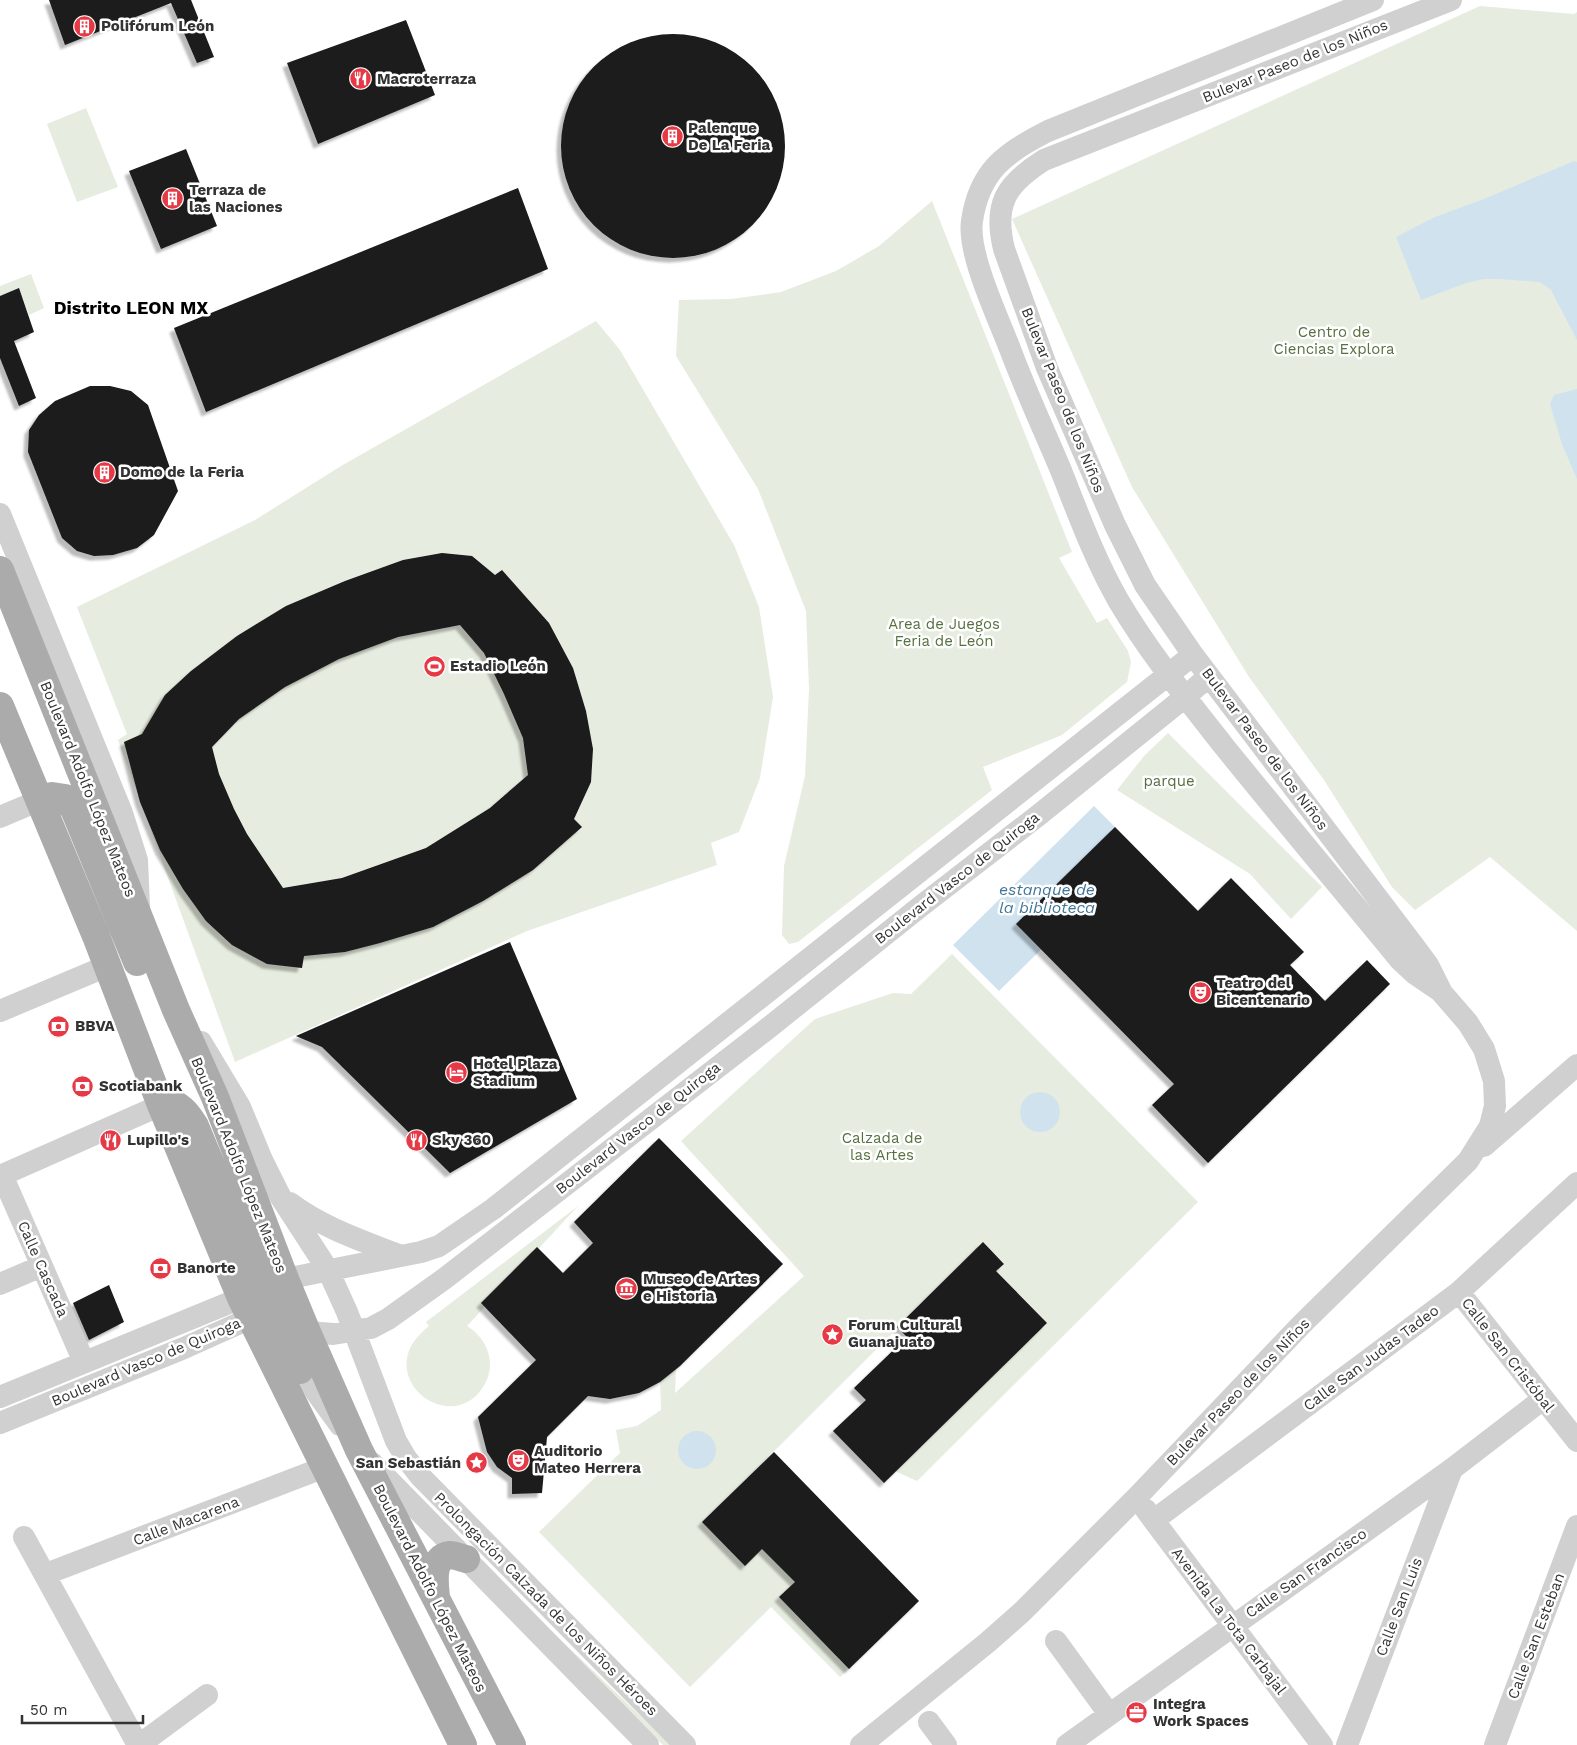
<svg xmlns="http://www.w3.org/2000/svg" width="1577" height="1745" font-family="'Work Sans',sans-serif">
<defs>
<filter id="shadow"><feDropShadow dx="-4.5" dy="4.5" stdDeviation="1" flood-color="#0004"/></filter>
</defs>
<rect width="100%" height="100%" fill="#fff"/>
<path fill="#e6ecdf" d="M1480,6L1574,14L1577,12V931L1490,857L1415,910L1392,887L1324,780L1249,677L1132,487L1012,219Z
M86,108L118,187L77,202L47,124Z
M932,201L1072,552L1059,558L1097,623L1107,618L1128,651L1131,662L1127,682L1062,735L983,767L992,790L798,942L789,944L782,935L784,866L805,776L809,689L806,611L758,489L676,356L679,300L731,299L781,292L836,271L879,246Z
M31,274L44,308L29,315L19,289L0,296V286Z
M596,321L620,350L734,545L759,607L773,697L760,778L739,832L711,843L717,865L527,931L235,1062L118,740L127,734L77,607L255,520L341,466Z
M1168,733L1322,887L1291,919L1250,874L1117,790L1144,756Z
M952,954L1198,1202L917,1481L895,1471L996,1271L1004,1263L983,1243L703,1522L776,1535L795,1582L780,1598L849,1669L840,1677L771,1607L690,1687L539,1532L620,1453L616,1430L637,1426L661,1410L660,1382L676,1369L675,1393L804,1276L681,1141L815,1019L893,993L911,994Z
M578,1206L467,1326C480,1334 490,1348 490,1364C490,1376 485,1386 477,1395C439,1432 371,1370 429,1326L426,1322Z
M503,1585L671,1745H663Z"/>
<path fill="#cfe2ee" d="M1574,161L1577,162V340L1551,290L1540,282L1500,279H1483L1466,283L1421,300L1396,237L1435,217L1484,199Z
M1577,389V479L1562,444L1550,404L1554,395Z
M1094,806L1140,852L999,991L953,945Z
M1020 1112a20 20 0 1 1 40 0a20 20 0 1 1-40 0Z
M678 1450a19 19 0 1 1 38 0a19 19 0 1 1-38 0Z"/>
<path fill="#1a1a1a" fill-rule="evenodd" filter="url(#shadow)" d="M49,0H191L214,57L197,63L171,3L65,45Z
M406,20L435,95L318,144L287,63Z
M561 146a112 112 0 1 1 224 0a112 112 0 1 1-224 0Z
M186,149L217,226L161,249L129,171Z
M518,188L548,269L206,412L174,328Z
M19,288L34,332L14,341L36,398L19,406L0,358V296Z
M90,386H110L131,391L148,405L178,491L154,535L137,548L113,555L94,556L77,551L62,538L28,452L29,430L39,415L55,401Z
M442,553L472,556L495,575L502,570L549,623L573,668L586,711L593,749L591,782L574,819L582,827L533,870L483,901L433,927L380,943L345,952L304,956L302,968L267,964L232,945L206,921L183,889L160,850L140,802L124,742L142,734L165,695L191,671L237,636L286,606L345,581L403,560ZM460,625L484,653L504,694L523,738L528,775L490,808L426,848L342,878L283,888L247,834L234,809L219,774L212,747L239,719L285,687L339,659L398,637Z
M1115,827L1198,911L1231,878L1304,952L1290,965L1325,1001L1367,960L1390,984L1208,1163L1152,1105L1174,1084L1016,924Z
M510,942L577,1099L450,1173L322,1047L296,1036Z
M659,1138L783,1264L680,1366L660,1382L639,1393L610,1399L588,1396L547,1437L542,1493L512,1494V1478L497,1467L487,1452L478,1417L536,1360L481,1303L537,1247L563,1273L593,1243L574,1222Z
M983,1242L1004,1264L996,1271L1047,1323L884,1483L833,1431L866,1400L854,1388L907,1337L897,1327Z
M109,1285L124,1322L89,1340L73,1303Z
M774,1452L919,1601L849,1669L779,1597L795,1582L762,1549L745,1566L702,1522Z"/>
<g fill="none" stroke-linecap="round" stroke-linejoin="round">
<path stroke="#d0d0d0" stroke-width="22" d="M1373,0L1048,131C1006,152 979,171 972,221C967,253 998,317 1010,349C1025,389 1043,428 1060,468C1078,513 1094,558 1118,600C1148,651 1186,698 1223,745C1281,817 1341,888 1400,960L1415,974L1440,991
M0,514L122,813L137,860L139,907
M0,817L40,800
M0,1011L107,966
M201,1042L240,1107L262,1160L280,1196L328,1270L347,1312L396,1441L406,1458L420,1476L685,1745
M1484,1146L1577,1065
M2,1175L84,1362
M0,1176L161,1105
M290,1203C323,1228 363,1241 401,1256
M0,1284L42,1266
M1459,1292L1577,1441
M287,1358L300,1370L340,1425
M0,1397L241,1298L272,1283L285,1279L421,1252L439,1246L493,1209L1193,655
M0,1423L184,1348L251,1318L261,1319L307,1332L333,1334L371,1328L388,1319L444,1279L767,1029L921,906L1040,814L1185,697L1209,676
M372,1463L648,1745
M1146,1510L1322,1745
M1154,1520L1459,1292L1577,1183
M24,1537L138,1745
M46,1574L325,1467
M1056,1641L1109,1714
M929,1722L946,1745
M139,1745L207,1695
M861,1745L988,1642L1022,1612L1136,1498L1302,1324L1468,1161L1490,1126L1495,1106L1494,1081L1484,1049L1468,1023L1442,993L1428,965L1414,946L1193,655L1145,585L1115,525L1047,368L1004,249C993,204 1006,184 1044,160L1451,0
M1067,1745L1452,1469L1543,1399
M1347,1745L1452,1469
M1495,1745L1577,1526"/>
<path stroke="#ababab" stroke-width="28" d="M0,570L176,1010L215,1097L285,1279L307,1332L359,1450L512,1745
M0,706L96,936L161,1105L241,1298L463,1745
M40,800L52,796L65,798L74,809L137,962
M161,1105L171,1102C183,1108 188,1115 195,1126L262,1288L300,1370
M436,1598C435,1585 430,1557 450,1555C455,1555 461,1558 466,1559"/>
</g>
<defs>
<symbol id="building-disc" viewBox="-11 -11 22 22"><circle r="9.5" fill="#e63946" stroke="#fff"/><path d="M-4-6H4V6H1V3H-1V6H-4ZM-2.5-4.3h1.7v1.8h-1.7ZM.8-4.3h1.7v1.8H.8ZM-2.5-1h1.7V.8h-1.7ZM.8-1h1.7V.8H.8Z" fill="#fff"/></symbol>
<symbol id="restaurant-disc" viewBox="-11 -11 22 22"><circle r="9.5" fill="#e63946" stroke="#fff"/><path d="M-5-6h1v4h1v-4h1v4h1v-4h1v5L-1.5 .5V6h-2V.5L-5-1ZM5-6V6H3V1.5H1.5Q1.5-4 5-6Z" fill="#fff"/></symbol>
<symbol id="stadium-disc" viewBox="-11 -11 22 22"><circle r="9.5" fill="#e63946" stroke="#fff"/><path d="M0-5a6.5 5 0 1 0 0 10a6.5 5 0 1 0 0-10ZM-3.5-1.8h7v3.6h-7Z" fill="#fff"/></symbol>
<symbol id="theatre-disc" viewBox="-11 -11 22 22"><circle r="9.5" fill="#e63946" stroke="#fff"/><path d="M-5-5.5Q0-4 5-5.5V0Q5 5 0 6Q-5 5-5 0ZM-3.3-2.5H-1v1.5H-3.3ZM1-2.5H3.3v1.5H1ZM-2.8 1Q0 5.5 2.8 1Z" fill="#fff"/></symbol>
<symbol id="bank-disc" viewBox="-11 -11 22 22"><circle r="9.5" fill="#e63946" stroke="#fff"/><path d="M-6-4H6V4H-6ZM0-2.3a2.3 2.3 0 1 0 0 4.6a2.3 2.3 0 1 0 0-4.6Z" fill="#fff"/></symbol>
<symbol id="hotel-disc" viewBox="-11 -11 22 22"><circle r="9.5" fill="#e63946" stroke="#fff"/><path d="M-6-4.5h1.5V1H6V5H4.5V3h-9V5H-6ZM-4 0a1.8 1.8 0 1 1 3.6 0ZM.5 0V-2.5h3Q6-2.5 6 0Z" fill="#fff"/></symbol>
<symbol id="museum-disc" viewBox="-11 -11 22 22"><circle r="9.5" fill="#e63946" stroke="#fff"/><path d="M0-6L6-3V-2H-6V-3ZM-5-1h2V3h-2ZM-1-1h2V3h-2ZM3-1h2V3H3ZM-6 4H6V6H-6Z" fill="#fff"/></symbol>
<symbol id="sight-disc" viewBox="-11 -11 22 22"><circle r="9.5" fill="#e63946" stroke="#fff"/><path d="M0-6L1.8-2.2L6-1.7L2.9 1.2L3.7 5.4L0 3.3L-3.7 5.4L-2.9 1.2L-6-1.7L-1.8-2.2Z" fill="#fff"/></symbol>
<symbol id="office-disc" viewBox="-11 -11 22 22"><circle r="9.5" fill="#e63946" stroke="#fff"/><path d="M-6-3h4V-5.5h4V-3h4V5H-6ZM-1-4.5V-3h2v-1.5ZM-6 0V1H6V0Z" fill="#fff"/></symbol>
</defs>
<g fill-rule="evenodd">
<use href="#building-disc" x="72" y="14" width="25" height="25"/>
<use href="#restaurant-disc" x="348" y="66" width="25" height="25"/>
<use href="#building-disc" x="660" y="124" width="25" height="25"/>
<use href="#building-disc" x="160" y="186" width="25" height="25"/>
<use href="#building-disc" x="92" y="460" width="25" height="25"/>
<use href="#stadium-disc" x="422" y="654" width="25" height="25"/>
<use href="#theatre-disc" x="1188" y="980" width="25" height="25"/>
<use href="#bank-disc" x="46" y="1014" width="25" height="25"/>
<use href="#hotel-disc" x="444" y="1060" width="25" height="25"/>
<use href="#bank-disc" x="70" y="1074" width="25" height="25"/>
<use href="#restaurant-disc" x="98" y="1128" width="25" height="25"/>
<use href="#restaurant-disc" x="404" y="1128" width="25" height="25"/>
<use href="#bank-disc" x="148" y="1256" width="25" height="25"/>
<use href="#museum-disc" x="614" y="1276" width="25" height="25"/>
<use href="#sight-disc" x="820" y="1322" width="25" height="25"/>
<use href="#theatre-disc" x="506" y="1448" width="25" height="25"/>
<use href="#sight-disc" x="464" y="1450" width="25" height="25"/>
<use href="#office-disc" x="1124" y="1700" width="25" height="25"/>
</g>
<g text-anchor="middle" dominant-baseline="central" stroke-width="5" stroke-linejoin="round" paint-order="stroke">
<g font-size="15" font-weight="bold" fill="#333" stroke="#fff" text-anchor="start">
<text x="101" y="26">Polifórum León</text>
<text x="377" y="79">Macroterraza</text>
<text x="688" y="128">Palenque<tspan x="688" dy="17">De La Feria</tspan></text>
<text x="189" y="190">Terraza de<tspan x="189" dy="17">las Naciones</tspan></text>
<text x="120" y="472">Domo de la Feria</text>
<text x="450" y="666">Estadio León</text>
<text x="1216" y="983">Teatro del<tspan x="1216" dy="17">Bicentenario</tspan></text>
<text x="75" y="1026">BBVA</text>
<text x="473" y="1064">Hotel Plaza<tspan x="473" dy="17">Stadium</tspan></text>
<text x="99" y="1086">Scotiabank</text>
<text x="127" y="1140">Lupillo's</text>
<text x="432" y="1140">Sky 360</text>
<text x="177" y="1268">Banorte</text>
<text x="643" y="1279">Museo de Artes<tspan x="643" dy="17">e Historia</tspan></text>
<text x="848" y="1325">Forum Cultural<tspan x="848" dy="17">Guanajuato</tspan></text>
<text x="534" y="1451">Auditorio<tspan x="534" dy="17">Mateo Herrera</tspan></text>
<text x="461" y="1463" text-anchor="end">San Sebastián</text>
<text x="1153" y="1704">Integra<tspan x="1153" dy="17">Work Spaces</tspan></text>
</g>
<g font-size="15" fill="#333" stroke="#fff">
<text transform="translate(1295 61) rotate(-22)">Bulevar Paseo de los Niños</text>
<text transform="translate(1063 400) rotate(68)">Bulevar Paseo de los Niños</text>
<text transform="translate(1265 749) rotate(53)">Bulevar Paseo de los Niños</text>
<text transform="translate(88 789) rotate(68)">Boulevard Adolfo López Mateos</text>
<text transform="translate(957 878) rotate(-38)">Boulevard Vasco de Quiroga</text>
<text transform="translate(638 1128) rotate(-38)">Boulevard Vasco de Quiroga</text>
<text transform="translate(239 1165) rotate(68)">Boulevard Adolfo López Mateos</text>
<text transform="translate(43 1269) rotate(66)">Calle Cascada</text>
<text transform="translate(1508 1355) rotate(52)">Calle San Cristóbal</text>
<text transform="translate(1371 1358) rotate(-37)">Calle San Judas Tadeo</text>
<text transform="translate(146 1362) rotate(-23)">Boulevard Vasco de Quiroga</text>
<text transform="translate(1238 1392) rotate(-46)">Bulevar Paseo de los Niños</text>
<text transform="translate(186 1521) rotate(-21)">Calle Macarena</text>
<text transform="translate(1306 1573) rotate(-35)">Calle San Francisco</text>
<text transform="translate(430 1588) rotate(63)">Boulevard Adolfo López Mateos</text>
<text transform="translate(546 1604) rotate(45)">Prolongación Calzada de los Niños Héroes</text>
<text transform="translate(1399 1607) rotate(-69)">Calle San Luis</text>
<text transform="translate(1229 1621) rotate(53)">Avenida La Tota Carbajal</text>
<text transform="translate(1536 1636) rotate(-69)">Calle San Esteban</text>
</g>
<g font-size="15" fill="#56703f" stroke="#fff">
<text x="1334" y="332">Centro de<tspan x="1334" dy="17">Ciencias Explora</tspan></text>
<text x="944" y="624">Area de Juegos<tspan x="944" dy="17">Feria de León</tspan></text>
<text x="1169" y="781">parque</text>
<text x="882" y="1138">Calzada de<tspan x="882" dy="17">las Artes</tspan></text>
</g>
<g font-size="16" font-style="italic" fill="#3f7597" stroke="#fff">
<text x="1047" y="889">estanque de<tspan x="1047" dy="18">la biblioteca</tspan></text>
</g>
<g font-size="18" font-weight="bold" fill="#000" stroke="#fff">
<text x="131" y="307">Distrito LEON MX</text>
</g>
</g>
<path d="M22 1715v8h121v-8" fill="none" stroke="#333333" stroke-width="2.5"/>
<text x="30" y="1715" font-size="15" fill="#333333" stroke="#ffffff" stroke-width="4" paint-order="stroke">50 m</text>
</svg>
